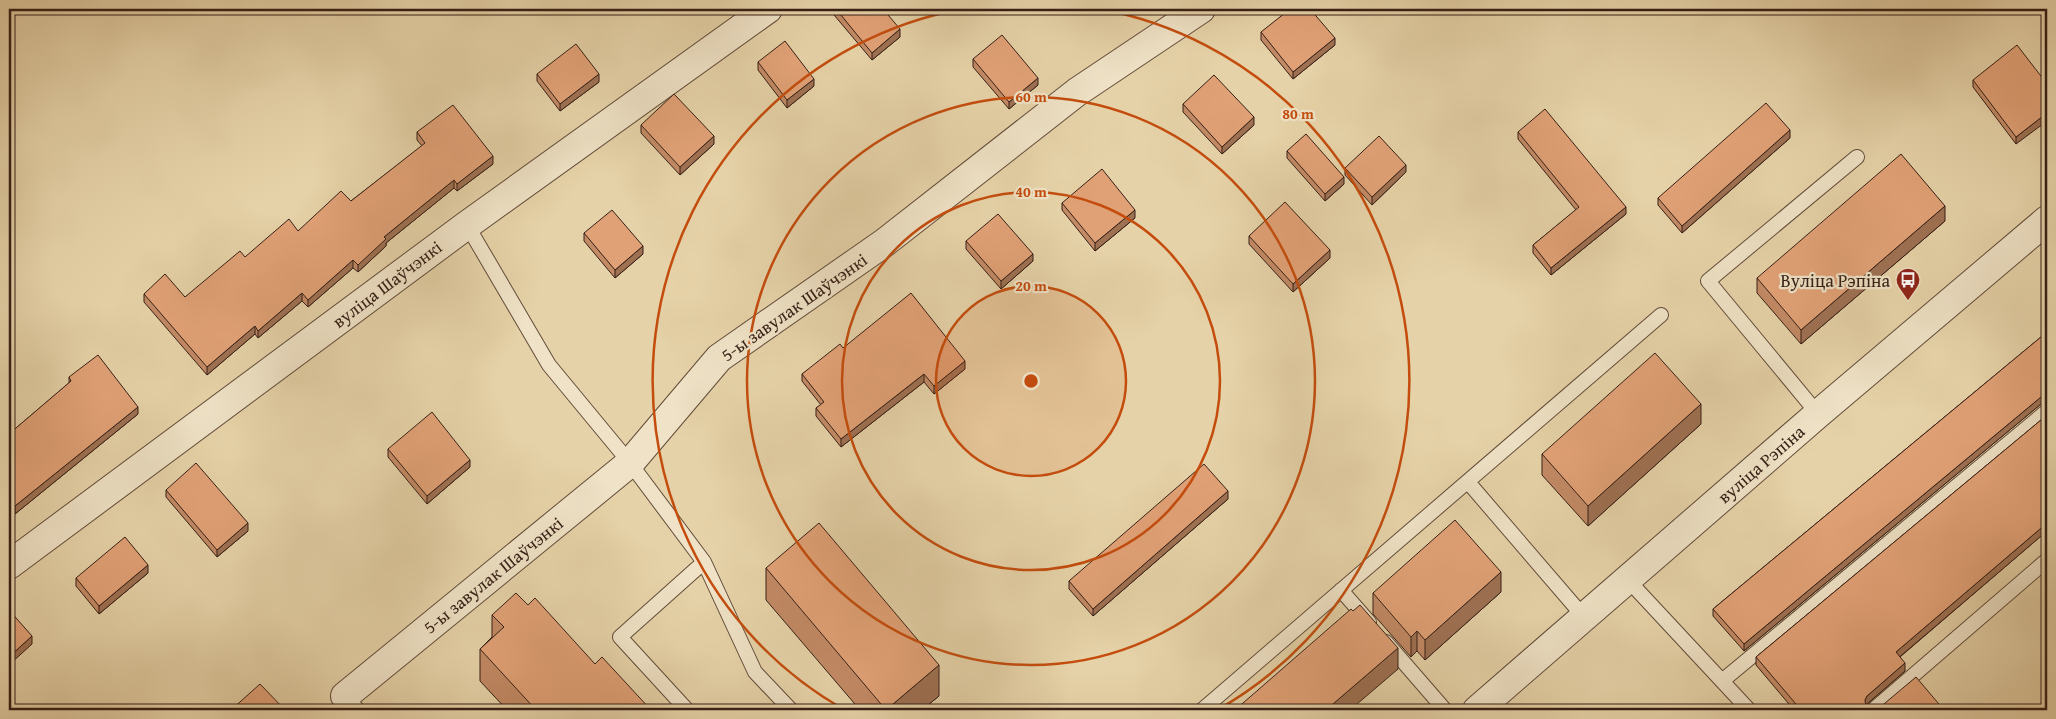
<svg xmlns="http://www.w3.org/2000/svg" width="2056" height="719" font-family="'Gentium Book Plus',serif">
<rect width="100%" height="100%" fill="#e6d2a8"/>
<filter id="stains"><feTurbulence type="fractalNoise" baseFrequency=".004" numOctaves="4"/><feColorMatrix values="0 0 0 0 .2 0 0 0 0 .09 0 0 0 0 .02 0 0 0 .5 -.17"/></filter>
<radialGradient id="worn" r=".72"><stop offset=".6" stop-color="#630" stop-opacity="0"/><stop offset="1" stop-color="#630" stop-opacity=".3"/></radialGradient>
<g fill="none" stroke-linecap="round" stroke-linejoin="round">
<defs>
<path id="service" d="M467,225L549,365L630,463L704,562L755,672L791,710
M1818,414L1708,281L1857,157
M1468,482L1584,617
M1627,579L1749,710
M1341,590L1369,622
M1386,642L1445,710
M1722,681L2047,411
M345,696L358,710
M687,710L620,637L704,562
M1202,710L1661,315
M1873,710L2047,560"/>
<path id="minor" d="M9,565L467,225L768,9
M345,696L630,463L719,358L884,243L1077,92L1201,9"/>
<path id="tertiary" d="M1477,710L1818,414L2047,220"/>
</defs>
<use href="#service" stroke="#624c3a" stroke-width="16"/>
<use href="#minor" stroke="#624c3a" stroke-width="30"/>
<use href="#tertiary" stroke="#624c3a" stroke-width="30"/>
<use href="#service" stroke="#efe2c6" stroke-width="14"/>
<use href="#minor" stroke="#efe2c6" stroke-width="28"/>
<use href="#tertiary" stroke="#efe2c6" stroke-width="28"/>
</g>
<path fill="#c28a65" stroke="#361f16" d="M829,9H883L900,37L872,60Z
M1261,32L1335,45L1293,79L1261,40Z
M973,59L1038,85L1009,109L973,67Z
M758,62L814,86L787,108L758,70Z
M537,74L599,82L560,111L537,81Z
M1973,80L2047,84L2016,144L1973,87Z
M1183,104L1254,125L1222,154L1183,112Z
M641,125L714,144L680,175L641,133Z
M417,132L493,164L457,191L454,188L386,243V246L358,272L353,268L308,307L302,301L258,338L255,334L207,375L144,302V294L185,297L298,231L351,201L422,146L417,140Z
M1518,132L1626,214L1551,275L1533,253V245L1576,210L1518,139Z
M1790,138L1682,233L1658,205V198Z
M1287,151L1344,184L1325,201L1287,158Z
M1345,168L1406,172L1372,205L1345,175Z
M1062,203L1135,218L1095,251L1062,210Z
M1945,221L1801,344L1757,293V278Z
M584,233L643,254L615,278L584,241Z
M1249,236L1330,258L1293,292L1249,244Z
M966,241L1033,261L1001,289L966,249Z
M2047,332V403L2046,402L2041,404L1744,651L1713,616V609Z
M843,348L965,369L934,394L924,382L841,447L816,416V408L821,405L802,381V374Z
M69,377L138,414L15,514L9,507V434L69,383Z
M2047,415V531L1900,657L1905,671L1867,704L1866,706V708L1870,710H1794L1756,665V657Z
M1701,424L1588,526L1542,475V454Z
M388,449L470,467L427,504L388,457Z
M166,490L248,531L217,557L166,497Z
M1228,499L1093,616L1069,589V581Z
M766,568L939,696L922,710H860L766,600Z
M148,573L99,614L76,586V578Z
M1501,592L1425,660L1417,651L1411,657L1373,614V593Z
M528,605L595,664L651,710H507L480,681V649L492,637V615Z"/>
<path fill="#9e7153" stroke="#361f16" d="M900,29V37L872,60V53Z
M1335,38V45L1293,79V72Z
M599,74V82L560,111V104Z
M1038,78V85L1009,109V102Z
M814,79V86L787,108V100Z
M2047,113V121L2016,144V137Z
M1254,117V125L1222,154V147Z
M1790,130V138L1682,233V226Z
M714,136V144L680,175V167Z
M493,156V164L457,191V184Z
M1406,165V172L1372,205V197Z
M1344,177V184L1325,201V194Z
M454,180V188L386,243V246L358,272V265L384,237Z
M1945,206V221L1801,344V330Z
M1626,207V214L1551,275V268Z
M1135,210V218L1095,251V243Z
M643,246V254L615,278V270Z
M1330,250V258L1293,292V284Z
M1033,254V261L1001,289V281Z
M353,260V268L308,307V300Z
M302,293V301L258,338V331Z
M255,326V334L207,375V367Z
M965,361V369L934,394V386Z
M924,374V382L841,447V439Z
M2046,395V402L2041,404L1744,651V644L2041,397Z
M1701,404V424L1588,526V506Z
M138,407V414L15,514V506Z
M470,460V467L427,504V496Z
M1228,491V499L1093,616V609Z
M248,523V531L217,557V550Z
M2047,523V531L1896,660V652Z
M148,565V573L99,614V606Z
M1501,572V592L1425,660V640Z
M1417,631V651L1411,657V637Z
M32,636V644L9,665V657Z
M1398,648V669L1350,710H1326Z
M1905,663V671L1867,704L1865,708V700L1867,696Z
M939,665V696L922,710H886Z"/>
<path fill="#e1a176" stroke="#361f16" d="M836,9H883L900,29L872,53Z
M1290,9H1310L1335,38L1293,72L1261,32Z
M1002,35L1038,78L1009,102L973,59Z
M785,41L814,79L787,100L758,62Z
M576,44L599,74L560,104L537,74Z
M2017,45L2047,84V113L2016,137L1973,80Z
M1214,75L1254,117L1222,147L1183,104Z
M674,94L714,136L680,167L641,125Z
M1766,103L1790,130L1682,226L1658,198Z
M453,105L493,156L457,184L454,180L384,237L386,239L358,265L353,260L308,300L302,293L258,331L255,326L207,367L144,294L165,274L185,297L240,251L245,257L289,219L298,231L341,191L351,201L425,143L417,132Z
M1545,109L1626,207L1551,268L1533,245L1579,207L1518,132Z
M1306,134L1344,177L1325,194L1287,151Z
M1379,136L1406,165L1372,197L1345,168Z
M1901,154L1945,206L1801,330L1757,278Z
M1102,169L1135,210L1095,243L1062,203Z
M1285,202L1330,250L1293,284L1249,236Z
M612,210L643,246L615,270L584,233Z
M998,214L1033,254L1001,281L966,241Z
M911,293L965,361L934,386L924,374L841,439L816,408L824,402L802,374L840,344L843,348Z
M2047,332V395H2046L2041,397L1744,644L1713,609Z
M1655,353L1701,404L1588,506L1542,454Z
M98,355L138,407L15,506L9,499V500V434L71,381L69,377Z
M432,412L470,460L427,496L388,449Z
M2047,415V523L1896,652L1905,663L1867,696L1865,700L1866,708L1870,710H1831L1830,709L1828,710H1801L1756,657Z
M196,463L248,523L217,550L166,490Z
M1204,464L1228,491L1093,609L1069,581Z
M1455,520L1501,572L1425,640L1417,631L1411,637L1373,593Z
M819,523L939,665L886,710L766,568Z
M125,537L148,565L99,606L76,578Z
M516,593L528,605L535,598L595,664L602,657L651,710H552L550,707L547,710H536L480,649L504,627L492,615Z
M1360,605L1398,648L1326,710H1235L1351,609L1353,611Z
M9,610L32,636L9,657Z
M1916,677L1944,710H1873L1878,709Z
M260,684L285,710H231Z"/>
<circle cx="1031" cy="381" r="95" fill="#c44d0e" fill-opacity=".12"/>
<g fill="none" stroke="#c44d0e" stroke-width="2.5">
<circle cx="1031" cy="381" r="95"/>
<circle cx="1031" cy="381" r="189"/>
<circle cx="1031" cy="381" r="284"/>
<path d="M845 710A378 378 0 0 1 962 9M1100 9A378 378 0 0 1 1217 710"/>
</g>
<defs>
<symbol id="bus-pin" viewBox="-11 -11 22 30"><path d="M0 17L-7.5 6A9.5 9.5 0 1 1 7.5 6Z" fill="#8f2418" stroke="#efe2c6"/><path d="M-5-6H5V4H4V6H2V4H-2V6H-4V4H-5ZM-3.5-4V0h7V-4ZM-3.5 1.2v1.5H-2V1.2ZM2 1.2v1.5H3.5V1.2Z" fill="#fff"/></symbol>
</defs>
<g fill-rule="evenodd">
<use href="#bus-pin" x="1894" y="266" width="28" height="38"/>
</g>
<g text-anchor="middle" dominant-baseline="central" stroke-width="4.5" stroke-linejoin="round" paint-order="stroke">
<g font-size="18" fill="#361f16" stroke="#efe2c6" text-anchor="end">
<text x="1890" y="280">Вуліца Рэпіна</text>
</g>
<g font-size="18" fill="#361f16" stroke="#efe2c6">
<text transform="translate(387 284) rotate(-37)">вуліца Шаўчэнкі</text>
<text transform="translate(794 307) rotate(-35)">5-ы завулак Шаўчэнкі</text>
<text transform="translate(1761 464) rotate(-41)">вуліца Рэпіна</text>
<text transform="translate(493 575) rotate(-39)">5-ы завулак Шаўчэнкі</text>
</g>
</g>
<circle cx="1031" cy="381" r="8" fill="#c44d0e" stroke="#efe2c6" stroke-width="2.5"/>
<g font-size="15" text-anchor="middle" font-weight="bold" fill="#c44d0e" stroke="#efe2c6" stroke-width="4.5" stroke-linejoin="round" paint-order="stroke">
<text x="1031" y="102">60 m</text>
<text x="1298" y="119">80 m</text>
<text x="1031" y="197">40 m</text>
<text x="1031" y="291">20 m</text>
</g>
<rect width="2056" height="719" fill="none" stroke="#e6d2a8" stroke-width="30"/>
<rect x="10" y="10" width="2036" height="699" fill="none" stroke="#361f16" stroke-width="2.5"/>
<rect x="15" y="15" width="2026" height="689" fill="none" stroke="#361f16"/>
<rect width="100%" height="100%" filter="url(#stains)"/>
<rect width="100%" height="100%" fill="url(#worn)"/>
</svg>
